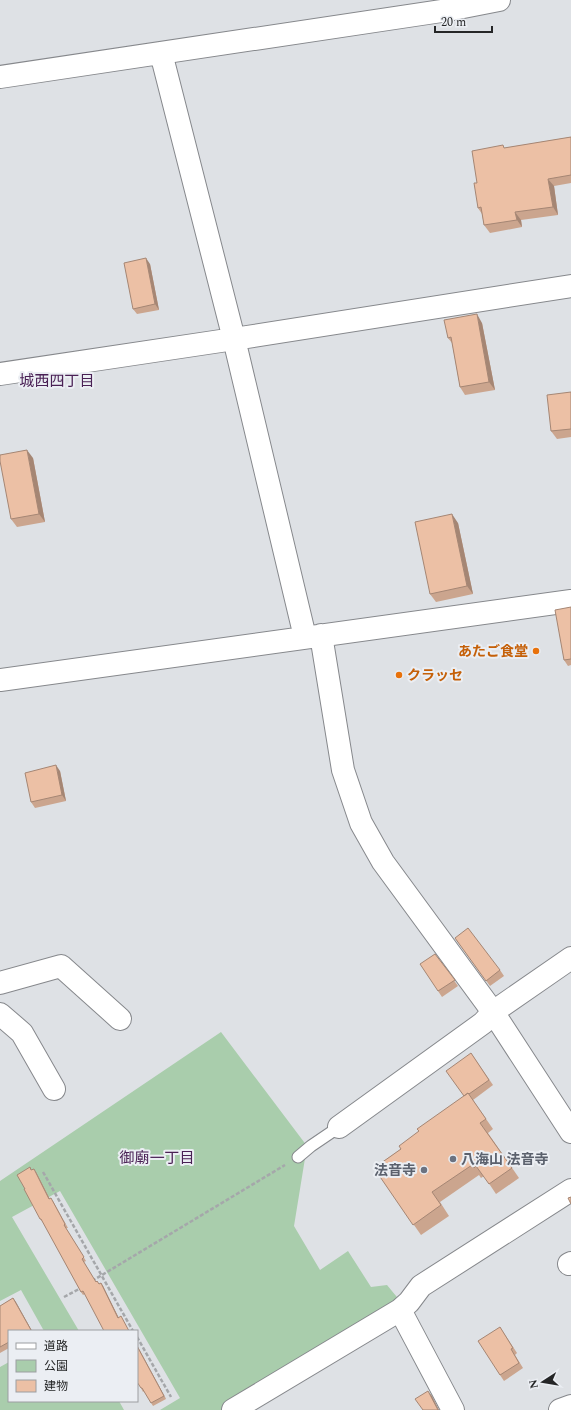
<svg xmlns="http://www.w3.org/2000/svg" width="571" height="1410" font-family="Spectral,'Noto Sans JP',serif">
<rect width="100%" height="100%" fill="#dee1e5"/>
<path fill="#a9cdac" d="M221,1032L307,1146L294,1226L320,1270L348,1251L371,1287L387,1285L401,1302L225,1410H160L180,1398L60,1191L12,1217L79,1331H44L21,1290L0,1301V1181Z
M9,1362V1401H119L124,1410H0V1367Z"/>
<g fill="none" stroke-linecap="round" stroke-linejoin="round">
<defs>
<path id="service" d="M298,1157L311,1146L339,1127"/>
<path id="minor" d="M161,53L234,339L305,637
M0,77L448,10L499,0
M0,374L234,339L571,286
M321,635L343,770L361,823L383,862L493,1012L571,1132
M0,680L571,601
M0,983L61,966L120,1019
M0,1014L22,1033L54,1089
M339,1127L483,1023L493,1012L571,958
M569,1264L571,1263
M400,1310L409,1302L421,1286L571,1190
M233,1410L400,1310L453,1410
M560,1410L571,1406"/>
</defs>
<use href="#service" stroke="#86888c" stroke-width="13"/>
<use href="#minor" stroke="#86888c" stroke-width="24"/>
<path stroke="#a5a7aa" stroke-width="2.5" stroke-dasharray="4 2" stroke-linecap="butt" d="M43,1172L133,1331
M92,1281L285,1165
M64,1297L81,1288
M137,1337L171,1397"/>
<use href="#service" stroke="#fff" stroke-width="11"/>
<use href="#minor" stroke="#fff" stroke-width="22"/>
</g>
<path fill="#cba58e" d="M571,137V183L554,186L558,215L521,220L522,227L490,233L484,225L482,214L478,208L505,148Z
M150,264L159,310L137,314L133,309Z
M482,323L495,390L465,395L460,387L452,343L448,338Z
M571,392V437L557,439L551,431Z
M33,458L45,522L17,527L11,519Z
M458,523L473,594L436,602L430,594Z
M571,607V665L568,666L564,660Z
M60,771L66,801L35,808L31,802Z
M455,938L500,970L504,976L490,986Z
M435,954L458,986L442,997L438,991Z
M471,1053L493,1085L473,1100L493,1129L488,1133L519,1178L496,1194L484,1176L481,1178L479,1175L440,1202L449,1216L421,1235L374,1168L401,1149L419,1131L464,1096Z
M32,1170L36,1172L50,1199L53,1201L68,1228H66L86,1261L84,1262L96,1282L97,1281L99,1284L101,1283L103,1286L119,1318L123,1320L129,1331L85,1294L83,1295L81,1292L43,1222L40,1219Z
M13,1298L32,1331H9V1348L0,1353V1306Z
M500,1327L517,1353L515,1355L523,1368L504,1381L500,1375Z
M137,1345L166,1399L153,1406L144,1391L143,1392L141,1388Z"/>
<path fill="#a58674" d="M548,179L554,186L558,215L553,207Z
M515,212L521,220L522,227L517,220Z
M146,258L150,264L159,310L155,304Z
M477,314L482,323L495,390L489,382Z
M27,450L33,458L45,522L39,514Z
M452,514L458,523L473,594L467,586Z
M56,765L60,771L66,801L62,795Z
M34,1169L36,1172L51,1202L49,1199Z
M101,1283L103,1286L120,1321L118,1318Z
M13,1298L16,1302L32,1331L31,1330Z
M137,1345L166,1399L164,1396Z
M428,1391L432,1396L439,1410H438Z"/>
<path fill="#ecc0a5" stroke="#a58674" d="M571,137V175L548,179L553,207L515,212L517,220L484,225L481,207L478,208L474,183H477L472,151L503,145L504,148Z
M146,258L155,304L133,309L124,263Z
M477,314L489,382L460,387L451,337L448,338L444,320Z
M571,392V429L551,431L547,395Z
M27,450L39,514L11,519L0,461V455Z
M452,514L467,586L430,594L415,522Z
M571,607V659L564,660L555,610Z
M56,765L62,795L31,802L25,773Z
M468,928L500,970L486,981L455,938Z
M435,954L455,980L438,991L420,964Z
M471,1053L489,1080L469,1094L468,1093L464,1096L446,1071Z
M468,1093L486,1119L480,1123L512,1168L489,1184L476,1166L474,1168L472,1165L432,1192L441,1205L413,1225L374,1168L401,1149L399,1146L419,1131L417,1129Z
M30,1167L31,1170L34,1169L49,1199L51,1198L65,1224L64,1225L84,1257L82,1259L96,1282L97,1281L99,1284L101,1283L118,1318L121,1316L129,1331H104L83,1291L81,1292L41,1219H40L24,1189H25L17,1175Z
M571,1197V1204L568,1198Z
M13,1298L31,1330L28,1331H9V1342L0,1347V1306Z
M500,1327L513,1348L511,1349L519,1363L500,1375L478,1341Z
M137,1346L164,1396L151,1403L142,1388H141L137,1382Z
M428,1391L438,1410H423L415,1399Z"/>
<g fill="#e8710a" stroke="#ebeef3" stroke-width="1.5">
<circle cx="536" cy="651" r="4"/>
<circle cx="399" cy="675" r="4"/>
</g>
<g fill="#6b7280" stroke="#ebeef3" stroke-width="1.5">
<circle cx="453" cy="1159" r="4"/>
<circle cx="424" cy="1170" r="4"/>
</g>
<g text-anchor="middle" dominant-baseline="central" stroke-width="4" stroke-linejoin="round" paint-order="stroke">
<g font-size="14" font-weight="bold" fill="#c56008" stroke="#ebeef3" text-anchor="end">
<text x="528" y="651">あたご食堂</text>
<text x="407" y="675" text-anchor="start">クラッセ</text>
</g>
<g font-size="14" font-weight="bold" fill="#5b616d" stroke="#ebeef3" text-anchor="start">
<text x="461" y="1159">八海山 法音寺</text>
<text x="416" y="1170" text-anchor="end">法音寺</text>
</g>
<g font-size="15" fill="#4a2155" stroke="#ebeef3">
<text x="57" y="381">城西四丁目</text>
<text x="157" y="1158">御廟一丁目</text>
</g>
</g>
<rect x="8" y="1330" width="130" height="72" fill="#ebeef3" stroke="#9c9ea1"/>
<rect x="16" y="1343" width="20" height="6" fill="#ffffff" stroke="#9c9ea1"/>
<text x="44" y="1350" font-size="12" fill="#252627">道路</text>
<rect x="16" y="1360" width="20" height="12" fill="#a9cdac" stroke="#9c9ea1"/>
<text x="44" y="1370" font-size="12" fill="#252627">公園</text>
<rect x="16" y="1380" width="20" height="12" fill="#ecc0a5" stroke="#9c9ea1"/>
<text x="44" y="1390" font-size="12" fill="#252627">建物</text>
<g transform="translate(543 1382) rotate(258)" stroke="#ebeef3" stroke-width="3" paint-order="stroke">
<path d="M0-3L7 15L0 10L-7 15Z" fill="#252627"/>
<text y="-6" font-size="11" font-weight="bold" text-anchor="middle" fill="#252627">N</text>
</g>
<path d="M435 26v6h57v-6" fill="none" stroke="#252627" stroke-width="2"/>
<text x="441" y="26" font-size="12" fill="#252627" stroke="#ebeef3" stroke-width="3" paint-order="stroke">20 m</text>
</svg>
